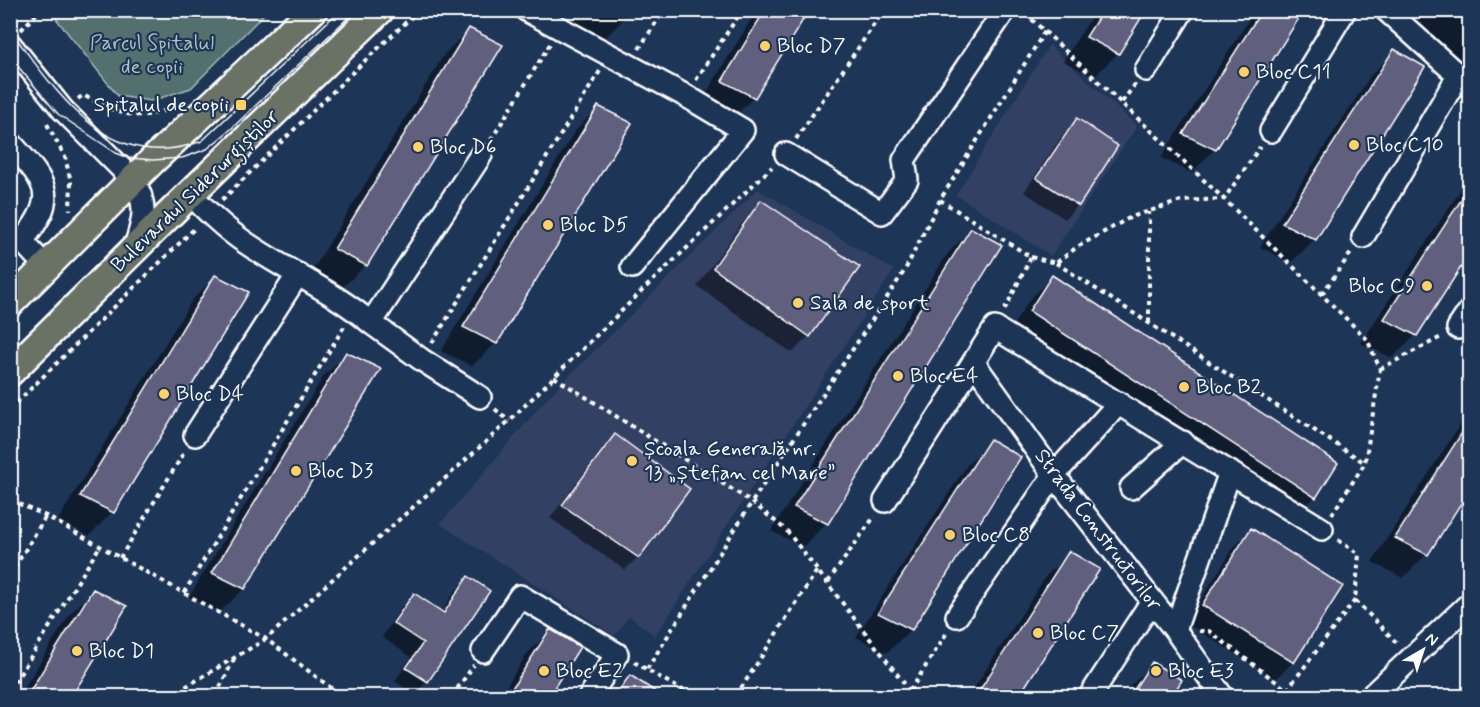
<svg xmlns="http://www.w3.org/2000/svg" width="1480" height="707" font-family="Mynerve,sans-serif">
<rect width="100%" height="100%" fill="#1d3557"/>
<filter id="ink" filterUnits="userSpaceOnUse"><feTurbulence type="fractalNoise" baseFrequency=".0167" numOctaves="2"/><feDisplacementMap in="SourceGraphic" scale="12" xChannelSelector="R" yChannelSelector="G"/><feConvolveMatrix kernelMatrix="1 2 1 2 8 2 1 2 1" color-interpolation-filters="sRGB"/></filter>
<g filter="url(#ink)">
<path fill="#314163" d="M1049,45L1137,126L1051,256L956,195Z
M758,189L894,270L655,636L629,616L615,636L440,524L548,397Z"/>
<path fill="#53706e" stroke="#a9b8b6" stroke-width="1.5" d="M264,11L266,12L191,88L151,101L118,96L50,11Z"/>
<path fill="#0007" d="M578,10H628L621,22L597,46L566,30Z
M757,10H807L754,97L730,121L699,105Z
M1096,10H1145L1118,53L1094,77L1063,61Z
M1255,10H1303L1215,149L1192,173L1161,158Z
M1395,10H1470V78Z
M469,30L366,265L342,288L311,273L445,53Z
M1395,51L1315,239L1291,263L1260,247L1371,75Z
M598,107L496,343L472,366L441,351L575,131Z
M1077,120L1116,146L1078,205L1065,219L1024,192L1064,133Z
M10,167L19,176L10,200Z
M1470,175V250L1416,335L1392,358L1361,343Z
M762,202L809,336L792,353L697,286L745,219Z
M972,229L1000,246L826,523L803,547L771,531L948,253Z
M215,277L112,512L89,536L58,520L192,300Z
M1052,277L1315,497L1291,521L1007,335L1029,300Z
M347,353L379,369L244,589L220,612L189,597L323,377Z
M1470,409V486L1427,554L1403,578L1372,562Z
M615,436L638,557L625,570L550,518L602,449Z
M991,441L911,629L887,653L856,637L967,465Z
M1251,530L1293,662L1276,679L1186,623L1234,547Z
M1070,553L1097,569L1017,696H969L1046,576Z
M468,578L488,591L427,681L414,695L395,681L411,657L382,637L401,608L414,595L441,613L455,591Z
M93,591L125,607L70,696H19L70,614Z
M550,631L578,647L547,696H500L527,654Z
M1152,664L1180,680L1170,696H1123L1128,688Z
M630,677L660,696H611Z"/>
<path fill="#605e7e" stroke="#fff" stroke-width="1.5" d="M765,10H809L755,98L722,81Z
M1103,10H1146L1119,54L1086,37Z
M1262,10H1304L1216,150L1183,134Z
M469,28L503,45L367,266L334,249Z
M1394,49L1425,67L1316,240L1282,223Z
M598,106L632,123L497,344L463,327Z
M1077,118L1118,146L1079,206L1036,178Z
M1470,186V253L1417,336L1384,319Z
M761,200L860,267L810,337L713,268Z
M971,228L1002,245L828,524L794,507Z
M215,275L249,292L114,513L80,496Z
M1052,275L1338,463L1316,498L1029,311Z
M346,352L381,369L245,589L212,573Z
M1470,420V489L1428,555L1395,538Z
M615,434L690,489L639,558L562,505Z
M990,439L1021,457L912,630L878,613Z
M1251,528L1343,586L1294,663L1202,605Z
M1069,551L1100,569L1019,696H976Z
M468,576L490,591L428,682L406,668L423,643L393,623L414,593L444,613Z
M93,589L127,606L72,696H27Z
M550,629L580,647L549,696H507Z
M1152,662L1182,680L1172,696H1130Z
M630,675L662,696H615Z"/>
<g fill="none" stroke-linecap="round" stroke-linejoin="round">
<defs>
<path id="minor" d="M526,10L686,96L743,130L632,267
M1386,10L1470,86
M10,44L63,110L133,180C149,205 143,222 135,247
M1146,70L1183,10
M1271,131L1345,10
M10,142C45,182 61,195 22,241L46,267
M786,154L882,213L907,180L904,160L1005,10
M190,194C207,211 225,229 246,243C287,271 333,291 371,323L481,155
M1363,237L1458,76
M371,323L422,360L480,397
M1458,328L1470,310
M974,363L1054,475L1175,630L1222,696
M195,435L298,274
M1131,488L1183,442
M885,501L995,328L1322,529
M957,616L1054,475L1119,403
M1175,630L1230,472
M483,651L520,596L617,654L590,696
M1090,696L1152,601
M1371,696L1470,603"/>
<path id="major" d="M10,303L153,160L313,10
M10,372L190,194L380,10"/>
</defs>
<use href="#minor" stroke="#fff" stroke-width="26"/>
<use href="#major" stroke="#fff" stroke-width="32"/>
<path stroke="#fff" stroke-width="4" stroke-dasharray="4.5 4.5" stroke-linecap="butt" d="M1025,13L1224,199L1367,339L1380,369L1365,463L1332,514
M21,30L40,10
M639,49L664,10
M696,80L742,10
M78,99L83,95C115,113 142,125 176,105
M1122,102L1136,83
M47,124L65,157L71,182L70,210
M796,139L884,10
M491,140L550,44
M222,200L354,71L419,10
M940,200L1031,257L1004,311
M1031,257L1056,263L1077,247L1131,217L1181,201L1224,199L1260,147
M1056,263L1365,463
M1322,294L1353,250
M1149,323V212
M432,343L600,71
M1380,369L1443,336
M554,377L752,502L787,531L914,696
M10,409L196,227
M495,409L509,421
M10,500L46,516L266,639L342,696
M1338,540L1359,554L1355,600L1398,644
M120,558L185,451
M10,575L46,516
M828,582L874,517
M184,593L345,325
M1199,631H1209L1287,690L1355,600
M634,662L692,696
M647,669L752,502L905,270L940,200L1045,31
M10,690L100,546
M1287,690L1292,696
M910,691L948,631
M170,696L266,639L509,421L647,286L772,167
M218,696L219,689L234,659
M452,696L474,665
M736,696L818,569"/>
<use href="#minor" stroke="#1d3557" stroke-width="21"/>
<use href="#major" stroke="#6a7266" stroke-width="27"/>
<path stroke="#fff" stroke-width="1.5" d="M10,30C59,95 109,176 202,141L340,10
M10,57L58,114L116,153L129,158L153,160L182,158L207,149L230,130L356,10"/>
</g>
</g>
<g fill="#ffd166" stroke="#1d3557" stroke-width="2">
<circle cx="765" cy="46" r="6"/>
<circle cx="1244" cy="72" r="6"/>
<rect x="235" y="99" width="12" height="12" rx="3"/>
<circle cx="1354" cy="145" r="6"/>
<circle cx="418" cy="147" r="6"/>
<circle cx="548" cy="225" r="6"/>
<circle cx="1427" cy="286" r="6"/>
<circle cx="798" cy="303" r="6"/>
<circle cx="898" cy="376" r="6"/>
<circle cx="1184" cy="387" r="6"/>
<circle cx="164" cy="394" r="6"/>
<circle cx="632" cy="461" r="6"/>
<circle cx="296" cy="471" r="6"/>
<circle cx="950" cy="535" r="6"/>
<circle cx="1038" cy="633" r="6"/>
<circle cx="77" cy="651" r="6"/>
<circle cx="544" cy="671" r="6"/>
<circle cx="1156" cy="671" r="6"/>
</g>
<g text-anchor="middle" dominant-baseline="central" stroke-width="4.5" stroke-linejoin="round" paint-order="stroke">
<g font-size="21" fill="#b2bfbe" stroke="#1d3557">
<text x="152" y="43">Parcul Spitalul<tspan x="152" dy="24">de copii</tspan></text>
</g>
<g font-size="21" fill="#fff" stroke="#1d3557" text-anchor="start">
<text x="777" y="46">Bloc D7</text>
<text x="1256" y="72">Bloc C11</text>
<text x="229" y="105" text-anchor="end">Spitalul de copii</text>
<text x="1366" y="145">Bloc C10</text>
<text x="430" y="147">Bloc D6</text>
<text x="560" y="225">Bloc D5</text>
<text x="1415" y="286" text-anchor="end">Bloc C9</text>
<text x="810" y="303">Sala de sport</text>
<text x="910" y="376">Bloc E4</text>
<text x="1196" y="387">Bloc B2</text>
<text x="176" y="394">Bloc D4</text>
<text x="644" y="449">Școala Generală nr.<tspan x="644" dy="24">13 „Ștefan cel Mare”</tspan></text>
<text x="308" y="471">Bloc D3</text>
<text x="962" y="535">Bloc C8</text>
<text x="1050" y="633">Bloc C7</text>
<text x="89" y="651">Bloc D1</text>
<text x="556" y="671">Bloc E2</text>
<text x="1168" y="671">Bloc E3</text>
</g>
<g font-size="21" fill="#fff" stroke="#1d3557">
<text transform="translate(195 191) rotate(-44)">Bulevardul Siderurgiștilor</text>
<text transform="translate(1098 530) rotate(53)">Strada Constructorilor</text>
</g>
</g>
<rect width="1480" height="707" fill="none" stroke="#1d3557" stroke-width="36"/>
<rect x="18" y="18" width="1444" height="671" fill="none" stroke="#fff" stroke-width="2" filter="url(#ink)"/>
<g transform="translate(1423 650) rotate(39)" stroke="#1d3557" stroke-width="4.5" paint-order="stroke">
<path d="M0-4.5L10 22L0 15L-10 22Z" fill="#ffffff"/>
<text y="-9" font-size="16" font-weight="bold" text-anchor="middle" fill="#ffffff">N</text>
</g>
</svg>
